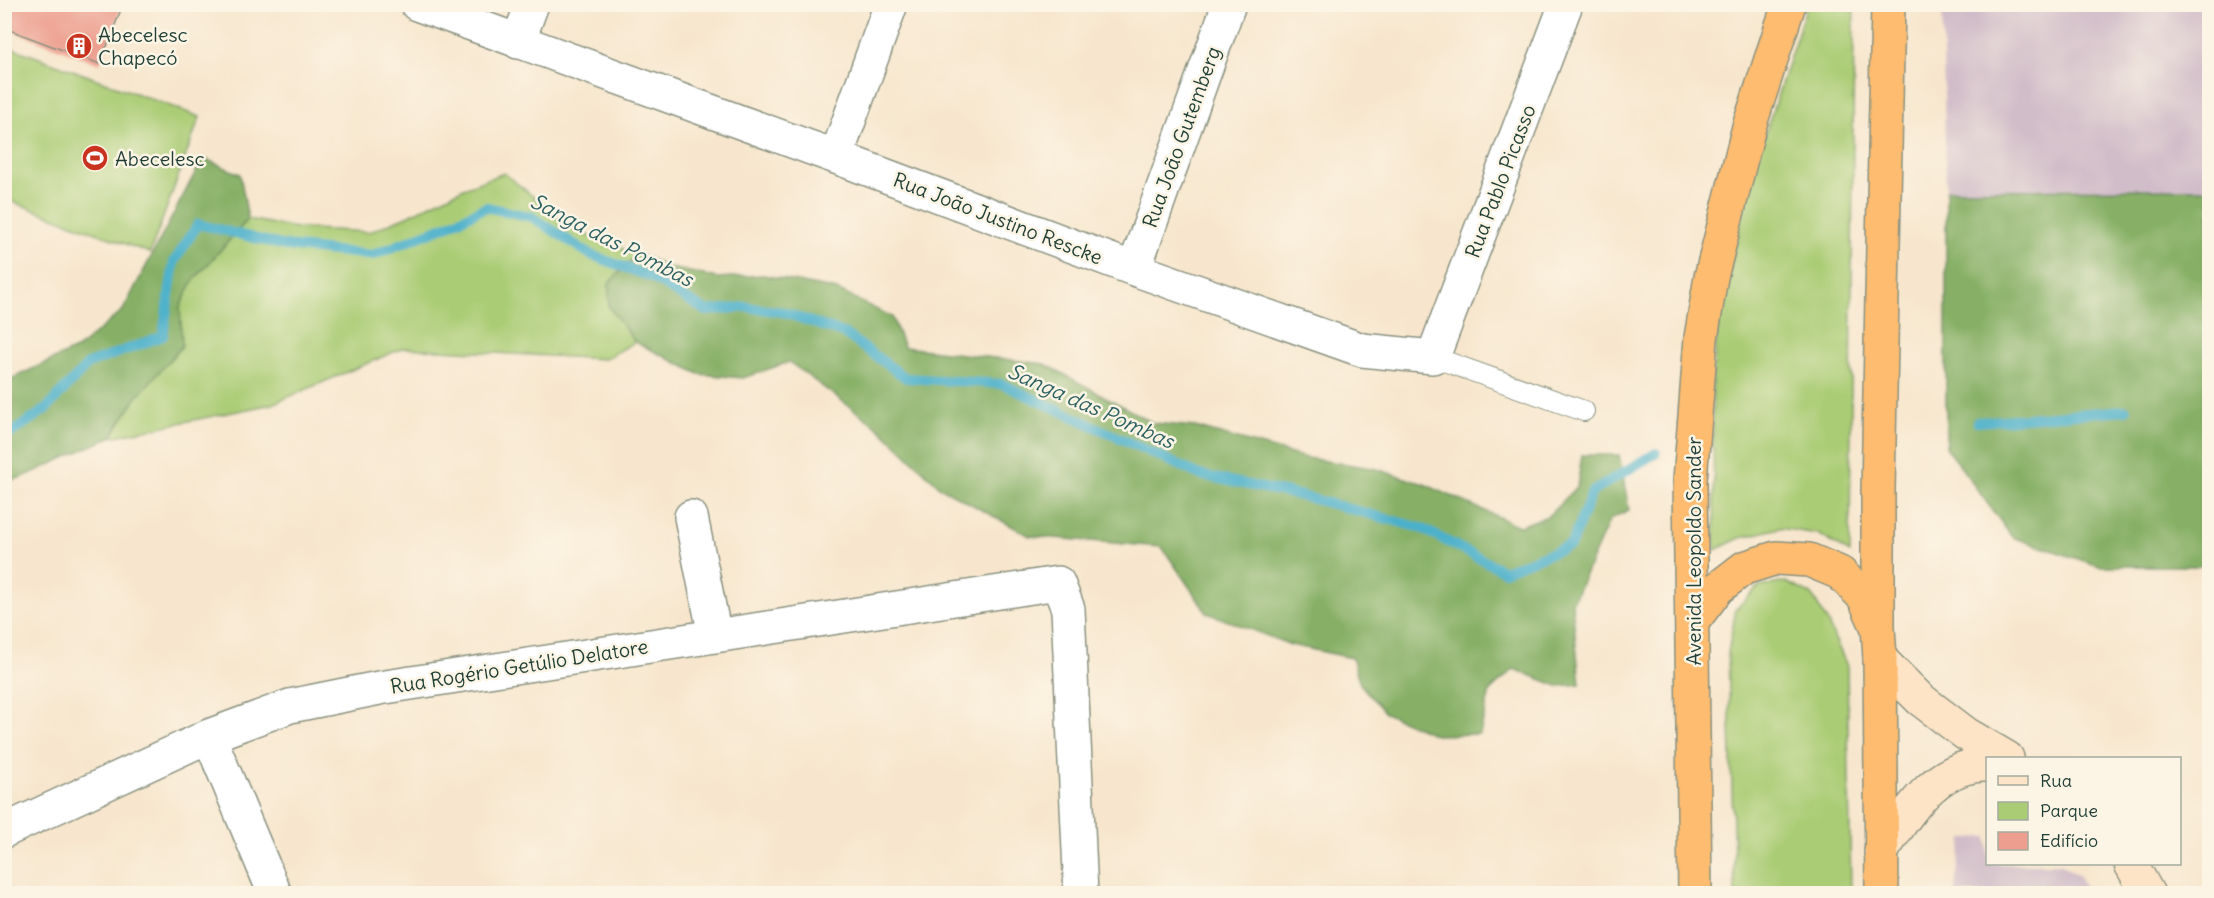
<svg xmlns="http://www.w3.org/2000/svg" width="2214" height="898" font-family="Delius,sans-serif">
<rect width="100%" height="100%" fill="#fcf5e5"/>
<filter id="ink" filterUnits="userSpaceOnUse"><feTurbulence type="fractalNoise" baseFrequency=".0167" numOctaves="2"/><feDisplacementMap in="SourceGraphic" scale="12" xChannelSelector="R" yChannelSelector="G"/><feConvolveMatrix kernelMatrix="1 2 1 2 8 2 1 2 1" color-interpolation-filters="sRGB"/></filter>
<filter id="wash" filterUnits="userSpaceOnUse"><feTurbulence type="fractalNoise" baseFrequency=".008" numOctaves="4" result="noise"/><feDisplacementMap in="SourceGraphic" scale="24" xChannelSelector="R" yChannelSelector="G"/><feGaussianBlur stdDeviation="1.35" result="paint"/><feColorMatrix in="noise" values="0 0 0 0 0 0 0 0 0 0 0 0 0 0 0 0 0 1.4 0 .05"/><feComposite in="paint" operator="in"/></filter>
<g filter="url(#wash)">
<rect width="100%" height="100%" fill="#f7e6cd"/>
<path fill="#d1bdc9" d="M1942,5H2209V189L1946,190Z
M1987,837L1988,864H2061L2079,876L2088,893H1956V880L1963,838Z"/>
<path fill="#aacc75" stroke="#648454" stroke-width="1.5" d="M1807,5H1854L1850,553L1818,534L1779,528L1740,538L1715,550L1712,382L1718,325L1748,186Z
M4,45L200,117L150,253L5,199Z
M504,173L576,231L637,254L609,283V307L635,342L605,359L403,348L272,404L111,437L136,398L181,346L180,307L193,281L248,219L296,228L369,232L409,215L464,188Z
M1786,582L1812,595L1826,619L1847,666L1851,893H1735L1728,653L1736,609L1758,587Z"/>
<path fill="#87b066" stroke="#53764d" stroke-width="1.5" d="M203,158L240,174L248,219L193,281L180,307L182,346L136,398L111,437L23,477L5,482V387L15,377L78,348L123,310Z
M2209,189V566H2099L2012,537L1946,447V190Z
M637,254L671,268L718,278L763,275L837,290L892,317L904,347L1045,364L1153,423L1195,427L1306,458L1373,468L1424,484L1519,526L1548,516L1577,487L1582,455H1619L1629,510L1610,519L1572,604L1580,684L1558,686L1514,669L1490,691L1480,734L1435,735L1385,713L1360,684L1352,658L1291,645L1207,613L1162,547L1030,536L941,488L880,429L789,362L743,378L699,374L635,342L609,307V283Z"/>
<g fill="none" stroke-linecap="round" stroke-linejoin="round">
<path stroke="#4bb0ca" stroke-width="10" d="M1977,422L2126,410
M4,438L46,409L88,364L163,336L174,262L198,224L285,246L373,255L451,224L486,207L532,217L591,255L651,277L706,311L745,307L783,312L845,334L906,378L1002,384L1200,475L1302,496L1421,528L1504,571L1571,545L1592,492L1656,453"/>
</g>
<g id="blocks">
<path fill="#ed9e8e" d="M4,4H123L100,64L4,28Z"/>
</g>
</g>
<g filter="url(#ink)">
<use href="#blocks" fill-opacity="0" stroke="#8b9280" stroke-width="1.5"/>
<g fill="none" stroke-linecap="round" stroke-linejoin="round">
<defs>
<path id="service" d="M1433,357L1584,411"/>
<path id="minor" d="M417,4L836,157L1134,269L1362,350L1433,357L1566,4
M518,42L532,4
M836,157L891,4
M1134,269L1229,4
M691,517L715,636
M209,736L275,894
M4,831L209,736L290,706L379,688L1058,583L1068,609L1081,894"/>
<path id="secondary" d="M1880,659L1920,699L1966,734L2007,758
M1881,852C1907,815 1935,763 1988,765
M2131,864L2148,894"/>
<path id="trunk" d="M1692,622L1718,588L1744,568L1776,558L1809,560L1840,573L1864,597L1877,626
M1695,894L1690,480L1701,338L1711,277L1749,127L1789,4
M1882,894L1880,659L1878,627V490L1888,4"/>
</defs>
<use href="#service" stroke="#8b9280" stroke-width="22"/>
<use href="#minor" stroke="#8b9280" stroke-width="36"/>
<use href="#secondary" stroke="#8b9280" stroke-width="36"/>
<use href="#trunk" stroke="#8b9280" stroke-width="36"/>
<use href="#service" stroke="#fff" stroke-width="20"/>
<use href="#minor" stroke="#fff" stroke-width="33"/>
<use href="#secondary" stroke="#fee4c6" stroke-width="33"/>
<use href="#trunk" stroke="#fdbc70" stroke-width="33"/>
</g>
</g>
<defs>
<symbol id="building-disc" viewBox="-11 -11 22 22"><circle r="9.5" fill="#c8321e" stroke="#fcf5e5"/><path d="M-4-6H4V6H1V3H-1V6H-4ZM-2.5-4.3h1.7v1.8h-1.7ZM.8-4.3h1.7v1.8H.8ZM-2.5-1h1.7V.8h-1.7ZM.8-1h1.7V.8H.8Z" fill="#fff"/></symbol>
<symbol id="stadium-disc" viewBox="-11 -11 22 22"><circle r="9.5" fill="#c8321e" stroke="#fcf5e5"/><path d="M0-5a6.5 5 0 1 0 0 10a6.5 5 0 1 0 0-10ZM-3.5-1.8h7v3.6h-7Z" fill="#fff"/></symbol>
</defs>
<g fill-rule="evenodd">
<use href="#building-disc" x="64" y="31" width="30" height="30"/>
<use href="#stadium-disc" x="80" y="143" width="30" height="30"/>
</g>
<g text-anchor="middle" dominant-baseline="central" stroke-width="5" stroke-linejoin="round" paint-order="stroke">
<g font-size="20" fill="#1f3d34" stroke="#fcf5e5" text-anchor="start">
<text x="98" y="34">Abecelesc<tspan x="98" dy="23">Chapecó</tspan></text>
<text x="115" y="158">Abecelesc</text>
</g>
<g font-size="20" fill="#1f3d34" stroke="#fcf5e5">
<text transform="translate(1181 137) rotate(-70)">Rua João Gutemberg</text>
<text transform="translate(1500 181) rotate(-69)">Rua Pablo Picasso</text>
<text transform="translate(998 218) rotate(21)">Rua João Justino Rescke</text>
<text transform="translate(1693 551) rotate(-90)">Avenida Leopoldo Sander</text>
<text transform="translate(519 666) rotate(-9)">Rua Rogério Getúlio Delatore</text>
</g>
<g font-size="21" font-style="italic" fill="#2c6061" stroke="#fcf5e5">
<text transform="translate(612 240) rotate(27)">Sanga das Pombas</text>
<text transform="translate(1091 406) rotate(24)">Sanga das Pombas</text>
</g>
</g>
<rect width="2214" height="898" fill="none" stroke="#fcf5e5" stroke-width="24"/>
<rect x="1986" y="757" width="195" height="108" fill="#fcf5e5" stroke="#a4ab9e" stroke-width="1.5"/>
<rect x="1998" y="776" width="30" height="9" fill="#fee4c6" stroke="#a4ab9e" stroke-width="1.5"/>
<text x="2040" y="787" font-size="18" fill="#1f3d34">Rua</text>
<rect x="1998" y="802" width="30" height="18" fill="#aacc75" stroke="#a4ab9e" stroke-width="1.5"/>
<text x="2040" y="817" font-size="18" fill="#1f3d34">Parque</text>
<rect x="1998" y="832" width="30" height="18" fill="#ed9e8e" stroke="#a4ab9e" stroke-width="1.5"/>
<text x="2040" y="847" font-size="18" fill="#1f3d34">Edifício</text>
</svg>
